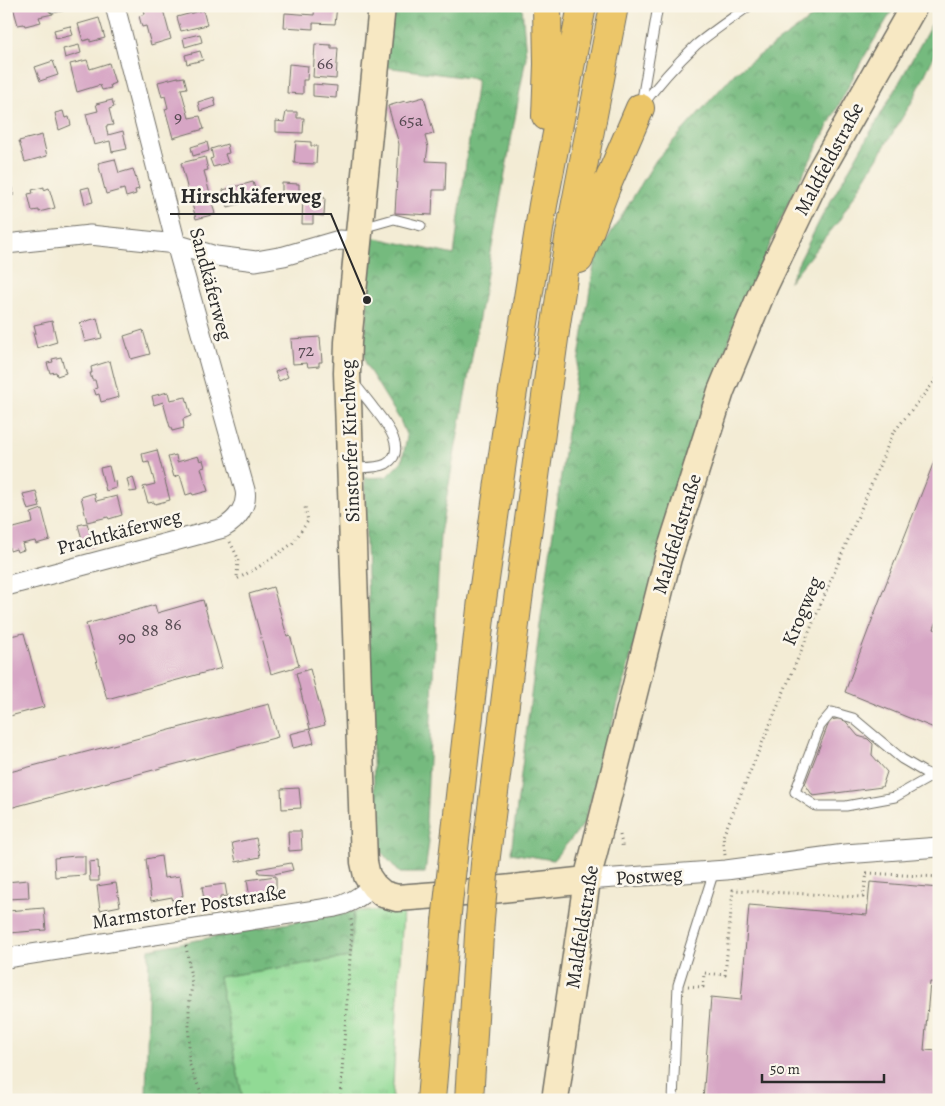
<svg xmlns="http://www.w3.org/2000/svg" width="945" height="1106" font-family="Alegreya,serif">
<defs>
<pattern id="grass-tufts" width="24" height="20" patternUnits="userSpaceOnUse" patternTransform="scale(1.25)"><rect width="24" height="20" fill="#91da95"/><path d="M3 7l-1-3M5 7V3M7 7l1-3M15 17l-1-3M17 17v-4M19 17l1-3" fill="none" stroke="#7dbb81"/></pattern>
<pattern id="forest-crowns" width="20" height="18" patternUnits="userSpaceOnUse" patternTransform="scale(1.25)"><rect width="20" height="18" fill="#74ba7e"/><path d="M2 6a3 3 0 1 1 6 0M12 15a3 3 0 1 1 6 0" fill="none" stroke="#5f9767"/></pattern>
</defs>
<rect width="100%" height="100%" fill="#fbf7ec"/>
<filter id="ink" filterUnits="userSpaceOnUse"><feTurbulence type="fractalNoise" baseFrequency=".02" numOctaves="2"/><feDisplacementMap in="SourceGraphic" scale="10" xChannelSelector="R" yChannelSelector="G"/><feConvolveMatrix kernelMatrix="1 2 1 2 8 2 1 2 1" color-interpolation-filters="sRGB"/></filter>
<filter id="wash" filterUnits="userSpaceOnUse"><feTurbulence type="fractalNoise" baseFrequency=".0096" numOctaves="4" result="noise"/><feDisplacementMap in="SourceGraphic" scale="20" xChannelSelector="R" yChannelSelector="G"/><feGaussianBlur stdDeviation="1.12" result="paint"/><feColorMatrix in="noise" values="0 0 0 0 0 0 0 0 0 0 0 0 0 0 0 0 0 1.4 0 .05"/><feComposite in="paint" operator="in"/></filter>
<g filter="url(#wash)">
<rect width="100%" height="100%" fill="#f3ecd5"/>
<path fill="url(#grass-tufts)" stroke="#5e8260" d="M354,911H403L392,1100H243L218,977L350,957Z"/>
<path fill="url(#forest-crowns)" stroke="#507254" d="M391,6H522L526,57L440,534L426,821L429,841L425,873H400L376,846L365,515V478L386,477L402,461L407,437L400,420L366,365L364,355L372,237L454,255L477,79L385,67Z
M821,6H895L861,62L789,201L733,329L660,553L584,824L553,860L511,853L540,625L567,432L595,259L656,160L735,73L810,19Z
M939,11V45L913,100L838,222L789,282L821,218L900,81Z
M354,911L350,957L219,977L243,1100H146L149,949Z"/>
<g id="blocks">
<path fill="#d7a6c5" d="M17,6H51L53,14L39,17L41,22L25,26L24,24L18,25L13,7Z
M143,6H162L171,39L151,45L146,26L142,27L139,16L145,14Z
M315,6H337L335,24L313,23V29L284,27L285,13L314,15Z
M203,10L207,25L181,31L177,17Z
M99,18L105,38L90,42V39L83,41L78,24Z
M70,26L73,35L56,39L54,30Z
M200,34L202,42L185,47L183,38Z
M315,44L331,45V48H338L336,79L313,77Z
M79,45L81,53L65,58L63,49Z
M200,51L203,60L187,64L185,55Z
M87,60L90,69L109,63L115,83L110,85L111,88L102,90L100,85L77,92L70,64Z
M53,61L58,75L40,81L35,67Z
M289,64L308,66L307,80H303V94L287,93Z
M178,77V78L184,77L187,88L181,89L189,118L200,116L204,129L173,138L165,109L168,108L165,96L162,97L158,82Z
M313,84L337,86L336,98L313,96Z
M214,97L216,106L200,111L198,102Z
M424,97L434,134L425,136L428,147L426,161L446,162L445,190H433L432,215L395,213L399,144L388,106L405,101L406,102Z
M112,100L114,107L109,109L113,125L106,126L108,135L123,131L127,149L112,152L110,141L94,145L86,114L98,111L96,104Z
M63,111L65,118L69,117L71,125L59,130L55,113Z
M286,112H297V118H304L303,133L276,132V121L284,122Z
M42,135L47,156L25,162L19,141Z
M296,141L311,142V146H317L316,164L294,163Z
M207,142L209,151L193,156L191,147Z
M227,144L229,153L225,154L228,163L213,167L210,159L213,158L211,149Z
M205,157L208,170L204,171L215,214L196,219L192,204L195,203L191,190L188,191L181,163Z
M115,159L119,173L133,169L139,189L135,190L136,194L126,197L124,189L106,194L98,163Z
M8,175L14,195L9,197L11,203L6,205V176Z
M253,182L258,199L228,207L223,190Z
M282,183L299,184V193L282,192Z
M44,187V190L49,188L55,208L39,212V210L32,211L28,194L33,193L32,190Z
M89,187L93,202L85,204L81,189Z
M303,193L318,194V197L325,198L324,216L313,215V224H302Z
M97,318L102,338L85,342L80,323Z
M52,321L57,342L37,348L33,333H36L34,325Z
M143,330L150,354L131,359L124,336Z
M320,337L322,362H319V366L308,367L307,363L293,364L291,339Z
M61,357L66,373L57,376L56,372L50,373L47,363L53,362L52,359Z
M110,361L119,397L101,402L99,394L96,395L94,389L97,388L95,380H92L90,373H92L91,367Z
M284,368L288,377L279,381L275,372Z
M168,392L170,400L186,397L191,416L183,419L184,428L172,431L171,427H170L163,402L154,405L152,396Z
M157,450L170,500L155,504L154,502L148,503L143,487L155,484L149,462L144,463L142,454Z
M176,455L177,462L198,456L200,461L203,460L205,467L201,468L208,491L193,495L192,493L186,495L180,475L174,477L168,457Z
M935,459L939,460V622L937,621L934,629L939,631V730L845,692L880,599Z
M109,466L113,482L115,481L116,488L106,491L100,468Z
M133,477L137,491L130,492L127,479Z
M36,491L40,507L28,510L23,494Z
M94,493L96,501L117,496L122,515L109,519L108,517L87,522L81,497Z
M42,509L50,540L36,544L35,541L22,544L24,550L17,552L16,549L10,551L6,537V530L33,523L31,513Z
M87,523L94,547L85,549L78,525Z
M273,587L287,636L290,635L299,666L271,674L249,594Z
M203,600L222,668L107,699L86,624L155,605L157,613Z
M24,633L44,707L6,717V637Z
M310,669L325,725L310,729L296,673Z
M269,704L278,737L6,809V773Z
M843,718L858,736L868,739L873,744L872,755L887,772L882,787L813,796L805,784L830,720Z
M310,729L314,743L293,748L290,734Z
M299,788L301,808L282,809L281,789Z
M288,831H301L302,850L289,851Z
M256,838L260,857L236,862L232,843Z
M76,856H85V875L55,877L54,858Z
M161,856L164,878L180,876L183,896H181L182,902L173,904L172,897L151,901L146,859Z
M98,861L99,881H90L89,862Z
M291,863L293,870L274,874L259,873L258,869Z
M276,876V894L250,898L247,880Z
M28,880L29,898L6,899V882Z
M870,882L939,888V983L930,982L924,1050L939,1051V1100H703L711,997L741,1000L749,905L867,915Z
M116,883L120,906L100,910L97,886Z
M225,884L227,896L220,897V904L205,906L202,887Z
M44,908L46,930L9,933L7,911Z"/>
</g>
</g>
<g filter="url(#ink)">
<use href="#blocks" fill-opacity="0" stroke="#716f66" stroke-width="1"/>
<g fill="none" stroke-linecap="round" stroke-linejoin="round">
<defs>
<path id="lane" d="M53,8L62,6
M641,105L658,6
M642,106C658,84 676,64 696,45C713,31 731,19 749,6
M362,228L394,219L421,226
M351,468C362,467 376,469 386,464C410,450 383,420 373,407C366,398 360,390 353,382
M932,776L895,797L846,806H816L795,792L820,726L832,712L853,718L902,759L924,772L939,778
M673,1100L678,985L714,871"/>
<path id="street" d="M6,244L90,235L176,244L216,256L256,261L284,256L339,240L358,241
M6,586L223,528C237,520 248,506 245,490L176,244L115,6
M587,880L726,870L845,854L939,847
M6,958L335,907C351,904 361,895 374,886"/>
<path id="secondary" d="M382,6L348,342L347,373L364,862L367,876L374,886L383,894L397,898L464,893L587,880
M555,1100L587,880L668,558L721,391L765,285L818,175L914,6"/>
<path id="highway" d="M546,116L548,64L547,6
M579,259L606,187L640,108
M485,864L518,600L556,324L569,239L614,6
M452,867L482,600L506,434L543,205L582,6
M431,1100L446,922
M469,1100L480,919"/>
</defs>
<use href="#lane" stroke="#716f66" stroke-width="11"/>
<use href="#street" stroke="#716f66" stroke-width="21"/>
<use href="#secondary" stroke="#716f66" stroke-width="29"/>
<use href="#highway" stroke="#716f66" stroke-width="30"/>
<path stroke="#716f66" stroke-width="3" stroke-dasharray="1 4" stroke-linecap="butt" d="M230,542L238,558L237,579L257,568L292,544L308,521L305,507
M620,835L623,849
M725,855L723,836L893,433L939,376
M186,946L192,984L189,1008V1063L200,1090L201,1100
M688,986L703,987L704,973L725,975L733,890L863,897L867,873L939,877
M340,1100L352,929L351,918"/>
<use href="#lane" stroke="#fff" stroke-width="9"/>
<use href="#street" stroke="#fff" stroke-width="19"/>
<use href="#secondary" stroke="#f7e8c3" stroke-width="26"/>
<use href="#highway" stroke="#ecc669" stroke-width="28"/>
<defs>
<path id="highway-bridge" d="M480,919L485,864
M446,922L452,867"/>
</defs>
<use href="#highway-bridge" stroke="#716f66" stroke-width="30" stroke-linecap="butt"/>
<use href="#highway-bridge" stroke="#ecc669" stroke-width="28"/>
</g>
</g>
<g text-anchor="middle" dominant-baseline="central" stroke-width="5" stroke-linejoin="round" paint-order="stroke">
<g font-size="18" fill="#564a52">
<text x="325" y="63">66</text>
<text x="178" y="117">9</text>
<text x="411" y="120">65a</text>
<text x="306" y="350">72</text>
<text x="173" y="624">86</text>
<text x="150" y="630">88</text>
<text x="127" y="637">90</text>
</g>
<g font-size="20" fill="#2b2b2b" stroke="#fbf7ec">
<text transform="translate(829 159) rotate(-62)">Maldfeldstraße</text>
<text transform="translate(211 284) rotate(75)">Sandkäferweg</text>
<text transform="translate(350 441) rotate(-92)">Sinstorfer Kirchweg</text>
<text transform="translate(119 532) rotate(-15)">Prachtkäferweg</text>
<text transform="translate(677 534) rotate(-73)">Maldfeldstraße</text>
<text transform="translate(802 611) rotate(-67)">Krogweg</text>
<text transform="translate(649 876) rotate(-4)">Postweg</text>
<text transform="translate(189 907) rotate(-9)">Marmstorfer Poststraße</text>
<text transform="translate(582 927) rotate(-81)">Maldfeldstraße</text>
</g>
</g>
<path fill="none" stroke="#2b2b2b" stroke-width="2" d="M367 300L331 214H170"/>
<circle fill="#2b2b2b" stroke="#fbf7ec" stroke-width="2" cx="367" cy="300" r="5"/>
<g font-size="21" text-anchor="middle" font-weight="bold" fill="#2b2b2b" stroke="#fbf7ec" stroke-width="5" stroke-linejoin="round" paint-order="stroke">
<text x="251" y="203">Hirschkäferweg</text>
</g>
<rect width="945" height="1106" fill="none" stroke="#fbf7ec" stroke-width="25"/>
<path d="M762 1074v8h122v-8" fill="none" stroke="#2b2b2b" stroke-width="2.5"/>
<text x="770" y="1074" font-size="15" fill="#2b2b2b" stroke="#fbf7ec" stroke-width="4" paint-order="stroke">50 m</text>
</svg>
